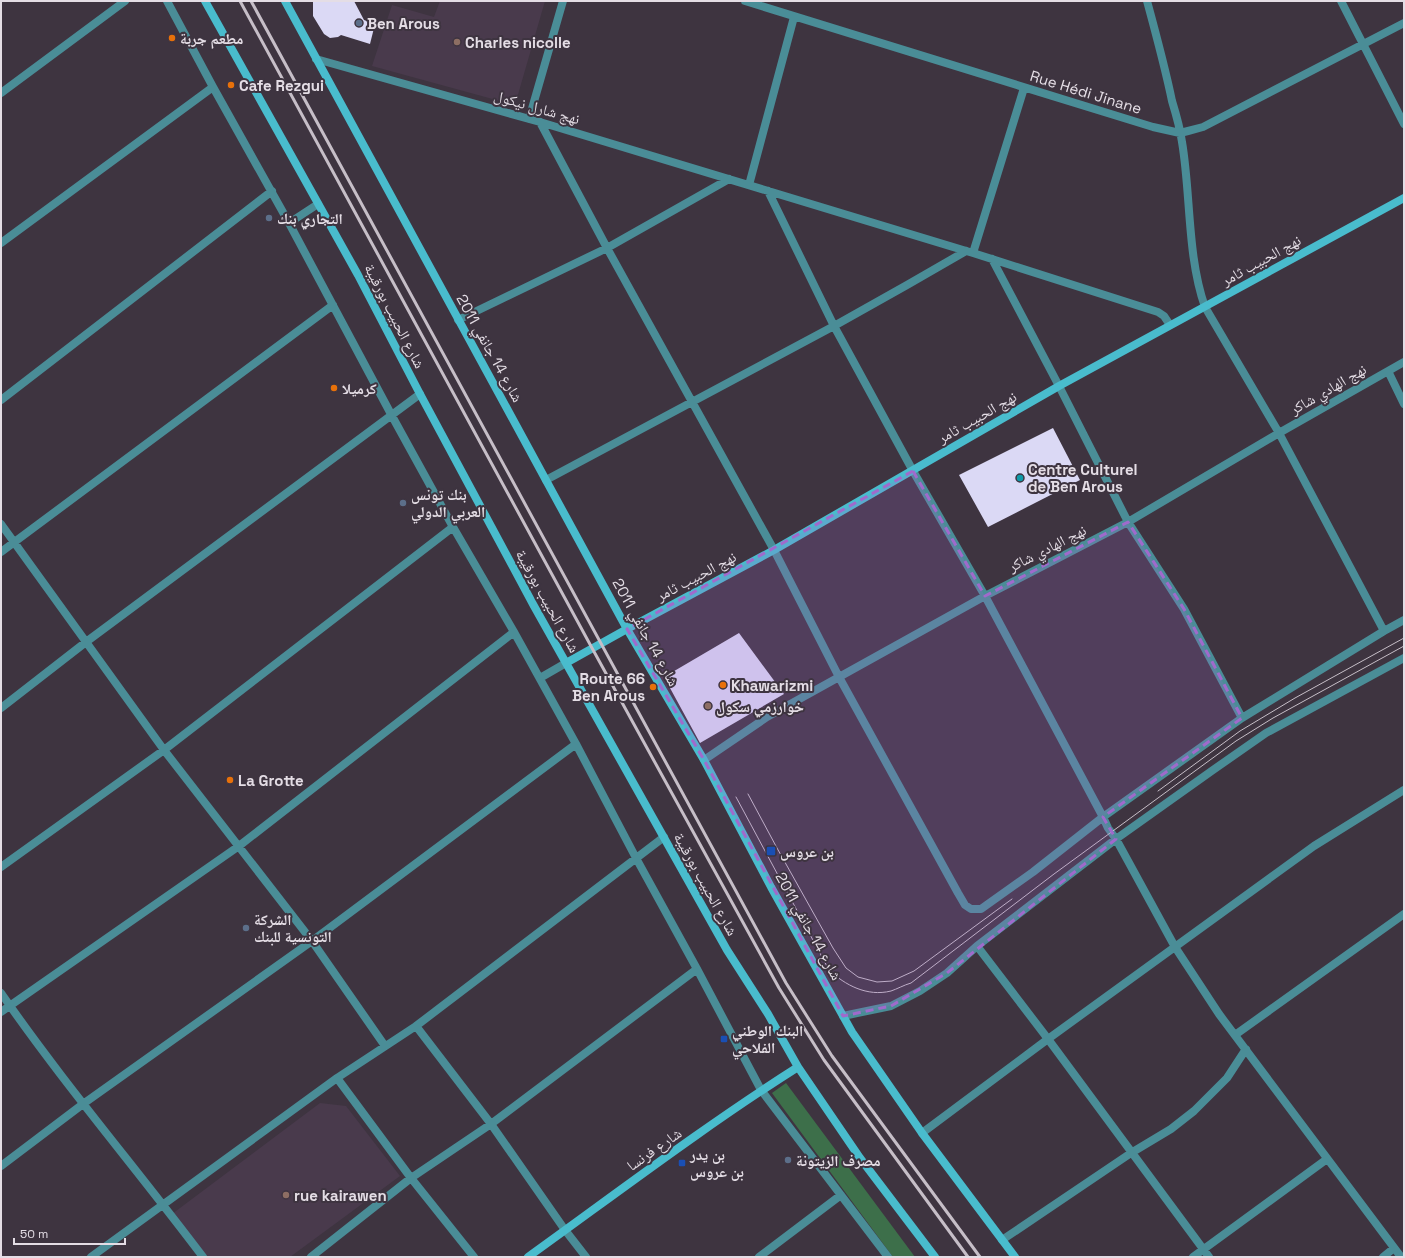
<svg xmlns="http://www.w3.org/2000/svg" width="1405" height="1258" font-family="'Space Grotesk','Noto Naskh Arabic',sans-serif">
<rect width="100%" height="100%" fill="#3e3440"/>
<path fill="#493a4c" d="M440,1H545L515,105L372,66L392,5L434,17Z
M320,1103L346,1106L400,1176L290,1257H205L172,1214Z"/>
<path fill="#3d6f4a" d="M786,1083L915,1257H893L772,1093Z"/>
<path fill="#dbd9f5" d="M313,1H354L364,20L375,24L370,44L341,35L338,37L330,38L324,34L313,16Z
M1053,428L1080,480L988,527L959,475Z
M739,633L784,694L700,743L664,677Z"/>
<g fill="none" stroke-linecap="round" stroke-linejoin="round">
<path stroke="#4a8d97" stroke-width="8" d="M167,1L213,87L289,223L392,416L453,527L514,632L576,744L636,858L697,969L761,1090L888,1257
M745,1L1153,127L1180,133L1188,131L1203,127L1404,23
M1147,1C1156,34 1165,67 1172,101C1176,114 1180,128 1182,142C1191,195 1187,256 1205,307L1279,433L1384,631
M1341,1L1404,124
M316,59L540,122L973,253
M1024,88L973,253L1158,312L1164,316L1170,325
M1,93L125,1
M529,119L563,1
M540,122L607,248L774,550L839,677L958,893L965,905L971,909H981L1033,872L1103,817L1242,718L1384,631L1404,620
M749,185L794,17
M289,223L318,204
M1,243L213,87
M966,251L907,285L834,326L913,471L985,596L1103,817L1108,828L1116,839L1175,947L1219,1014L1401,1257
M992,259L1059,386L1128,522L1184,609L1242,718
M458,320L607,248L729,179
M1388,371L1404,404
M1,400L272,191
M546,480L834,326L768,191
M1,524L164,750L312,941L385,1046
M1,552L333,305
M540,678L566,663
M1,708L86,642L420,394
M704,760L767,717L985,596L1128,522L1279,433L1404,362
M1,867L164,750L453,527
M977,946L1048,1039L1209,1257
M1,993C64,1084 136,1168 203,1257
M1,1012L239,846L514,632
M843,1016L891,1006L920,991L947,973L977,946L1116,839L1213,770L1266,733L1404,658
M416,1026L491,1124L565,1230L586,1257
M1235,1035L1404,914
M337,1078L411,1178L474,1257
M922,1133L1048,1039L1314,846L1404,790
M1,1166L83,1104L312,941L576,744
M1002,1240L1131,1153L1171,1129L1194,1111L1227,1078L1246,1049
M91,1257L337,1078L416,1026L664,837
M311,1257L411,1178L491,1124L697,969
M759,1257L841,1195
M1193,1257L1327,1159
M1383,1257L1394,1248"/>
<path stroke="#49bccd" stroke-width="8" d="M205,1L358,275L420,394L534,606L727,950L768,1014L798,1067L860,1158L935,1257
M285,1L627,629L704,760L771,887L852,1032L922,1133L1015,1257
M566,663L627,629L774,550L1059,386L1404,198
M528,1257C617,1193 705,1126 798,1067"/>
<path stroke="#c6bec7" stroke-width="1" d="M1158,791L1240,731L1295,698L1404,638
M748,794L777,848L833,948L846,968L858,977L877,982L892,981L914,971L1012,899
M736,797L829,970C845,985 867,997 891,991C897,989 904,985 911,983L1054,874L1236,741L1273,718L1404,646"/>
<path stroke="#c6bec7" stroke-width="3" d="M240,1L592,648L779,988L824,1060L968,1257
M251,1L786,983L832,1056L980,1257"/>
</g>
<path fill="#a06acc" fill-opacity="0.2" stroke="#a06acc" stroke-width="3" stroke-dasharray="8 5" stroke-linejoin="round" d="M913,471L985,596L1128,522L1184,609L1242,718L1103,817L1116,839L947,973L891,1006L843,1016L704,760L627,629Z"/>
<g fill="#5c6f8a" stroke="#3e3440" stroke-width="1.5">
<circle cx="359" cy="23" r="4"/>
<circle cx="269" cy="218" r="4"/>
<circle cx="403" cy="503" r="4"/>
<circle cx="246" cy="928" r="4"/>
<circle cx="788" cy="1160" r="4"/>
</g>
<g fill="#e8710a" stroke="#3e3440" stroke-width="1.5">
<circle cx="172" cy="38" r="4"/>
<circle cx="231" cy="85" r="4"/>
<circle cx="334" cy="388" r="4"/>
<circle cx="723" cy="685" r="4"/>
<circle cx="653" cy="687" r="4"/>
<circle cx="230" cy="780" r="4"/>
</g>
<g fill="#8d6e63" stroke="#3e3440" stroke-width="1.5">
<circle cx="457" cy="42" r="4"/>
<circle cx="708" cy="706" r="4"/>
<circle cx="286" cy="1195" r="4"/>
</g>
<circle fill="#0f9aa8" stroke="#3e3440" stroke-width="1.5" cx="1020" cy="478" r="4"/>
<g fill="#1a4fb4" stroke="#3e3440" stroke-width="1.5">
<rect x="766" y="846" width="10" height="10" rx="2"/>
<rect x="720" y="1035" width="8" height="8" rx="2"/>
<rect x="678" y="1159" width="8" height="8" rx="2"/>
</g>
<g text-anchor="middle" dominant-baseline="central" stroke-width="4" stroke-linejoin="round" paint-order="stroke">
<g font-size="15" font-weight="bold" fill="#e4dde5" stroke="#3e3440" text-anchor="start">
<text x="367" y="23">Ben Arous</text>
<text x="180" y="38">مطعم جربة</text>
<text x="465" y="42">Charles nicolle</text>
<text x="239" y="85">Cafe Rezgui</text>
<text x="277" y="218">التجاري بنك</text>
<text x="342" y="388">كرميلا</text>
<text x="1028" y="469">Centre Culturel<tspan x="1028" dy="17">de Ben Arous</tspan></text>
<text x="411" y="494">بنك تونس<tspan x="411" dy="17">العربي الدولي</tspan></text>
<text x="645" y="678" text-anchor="end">Route 66<tspan x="645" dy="17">Ben Arous</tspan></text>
<text x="731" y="685">Khawarizmi</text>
<text x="716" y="706">خوارزمي سكول</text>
<text x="238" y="780">La Grotte</text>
<text x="780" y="851">بن عروس</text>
<text x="254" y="919">الشركة<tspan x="254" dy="17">التونسية للبنك</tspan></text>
<text x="732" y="1030">البنك الوطني<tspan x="732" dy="17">الفلاحي</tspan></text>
<text x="690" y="1154">بن يدر<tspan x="690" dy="17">بن عروس</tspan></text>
<text x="796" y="1160">مصرف الزيتونة</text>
<text x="294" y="1195">rue kairawen</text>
</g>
<g font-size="15" fill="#e4dde5" stroke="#3e3440">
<text transform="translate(1086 92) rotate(17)">Rue Hédi Jinane</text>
<text transform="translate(537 107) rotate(16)">نهج شارل نيكول</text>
<text transform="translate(1261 260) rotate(-29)">نهج الحبيب ثامر</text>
<text transform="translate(395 316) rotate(63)">شارع الحبيب بورقيبة</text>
<text transform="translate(490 348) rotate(61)">شارع 14 جانفي 2011</text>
<text transform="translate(1328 389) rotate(-30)">نهج الهادي شاكر</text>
<text transform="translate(977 417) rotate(-30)">نهج الحبيب ثامر</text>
<text transform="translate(1047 548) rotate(-27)">نهج الهادي شاكر</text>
<text transform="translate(696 576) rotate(-28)">نهج الحبيب ثامر</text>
<text transform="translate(548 601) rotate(61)">شارع الحبيب بورقيبة</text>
<text transform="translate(646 632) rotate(61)">شارع 14 جانفي 2011</text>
<text transform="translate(706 884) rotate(61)">شارع الحبيب بورقيبة</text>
<text transform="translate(809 926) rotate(61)">شارع 14 جانفي 2011</text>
<text transform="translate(654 1149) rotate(-35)">شارع فرنسا</text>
</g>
</g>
<rect width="1405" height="1258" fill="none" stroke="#e4dde5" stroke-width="4"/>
<path d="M14 1238v6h111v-6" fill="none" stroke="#e4dde5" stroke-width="2"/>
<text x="20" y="1238" font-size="12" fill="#e4dde5" stroke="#3e3440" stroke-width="3" paint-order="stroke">50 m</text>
</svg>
